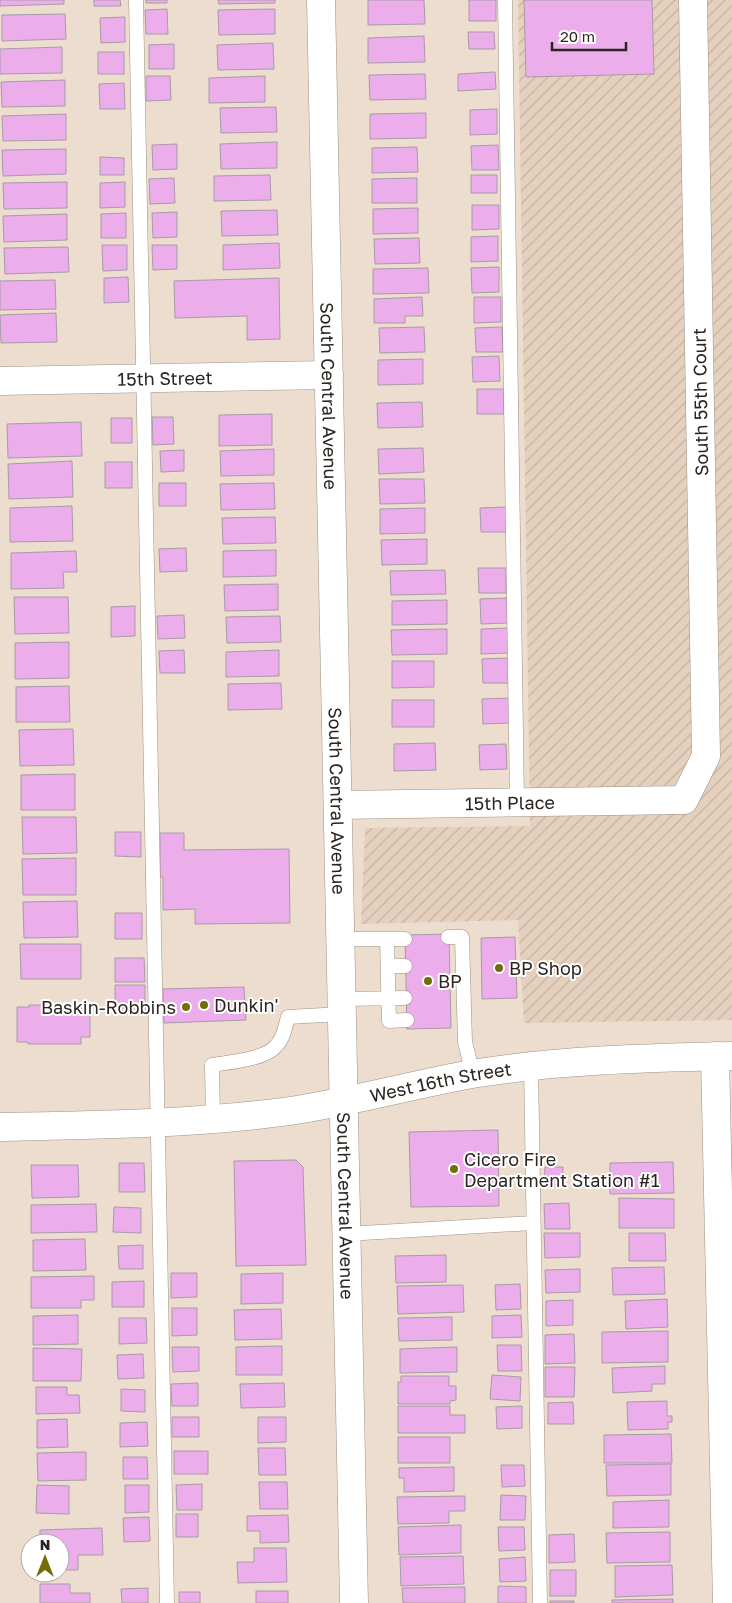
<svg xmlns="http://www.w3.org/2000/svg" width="732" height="1603" font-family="'Golos Text',sans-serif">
<defs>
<pattern id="industrial-furrows" width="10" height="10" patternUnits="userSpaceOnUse" patternTransform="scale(1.25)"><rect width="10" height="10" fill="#e5d0be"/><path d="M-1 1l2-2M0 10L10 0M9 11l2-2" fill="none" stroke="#c5b2a3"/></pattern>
</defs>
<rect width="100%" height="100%" fill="#ecddcf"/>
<path fill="url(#industrial-furrows)" d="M518,0H732V1020L524,1023L518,920L361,924L365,828L530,826Z"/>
<path fill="#ecaeeb" stroke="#a89aa7" d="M0,0H64V4L0,6Z
M94,0H120L121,6H94Z
M146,0H167V3H146Z
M218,0H275V3L219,4Z
M368,0H424L425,24L368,25Z
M469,0H496V21H469Z
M524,0H652L654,74L526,77Z
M167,9L168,34H146L145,10Z
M275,9V34L219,35L218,10Z
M65,14L66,39L2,41V15Z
M125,17V42L101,43L100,18Z
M468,32H494L495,49H469Z
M424,36L425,62L368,63V38Z
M273,43L274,69L218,70L217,45Z
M174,44V69H149V45Z
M62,47V73L0,74V49Z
M98,52H124V74H98Z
M495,72L496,89L458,91V74Z
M425,74L426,99L370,100L369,75Z
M146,76H170L171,100L146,101Z
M265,76V102L209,103V78Z
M65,80V106L2,107L1,82Z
M124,83L125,109H100L99,84Z
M276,107L277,132L221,133L220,108Z
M497,109V134L470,135V110Z
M426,113V138L370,139V114Z
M66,114V140L3,141L2,116Z
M277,142V168L221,169L220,144Z
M177,144V169L153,170L152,145Z
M498,145L499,170H472L471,146Z
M417,147L418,172L372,173V148Z
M66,149V174L3,176L2,150Z
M100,157L124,158V175H100Z
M270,175L271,200L214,201V176Z
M471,175H497V193H471Z
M174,178L175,203L150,204L149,179Z
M417,178V203H372V179Z
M67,182V208L4,209L3,183Z
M125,182V207L100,208V183Z
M472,205H499V229L472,230Z
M418,208V233L373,234V209Z
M277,210L278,235L222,236L221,211Z
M177,212V237L153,238L152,213Z
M126,213V238H101V214Z
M67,214V240L4,242L3,216Z
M498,236V261L471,262V237Z
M419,238L420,263L375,264L374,239Z
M279,243L280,268L223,270V245Z
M102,245H127V270L103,271Z
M152,245H177V269L153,270Z
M68,247L69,272L5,274L4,248Z
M499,267V292L472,293L471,268Z
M428,268L429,293L373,294V269Z
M128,277L129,302L104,303V278Z
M279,278L280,339L247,340V316L175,318L174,281Z
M55,280L56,309L0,310V281Z
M422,297L423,316H405V323H374V299Z
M474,297H501V322L474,323Z
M56,313L57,342L1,343L0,315Z
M424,327L425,352L380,353L379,328Z
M502,327L503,352H476L475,328Z
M499,356L500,381L473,382L472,357Z
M423,359V384L378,385V360Z
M477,389H504V414H477Z
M422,402L423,427L378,428L377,403Z
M272,414V445L219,446V415Z
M152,417H173L174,444L153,445Z
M111,418H132V443H111Z
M81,422L82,456L8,458L7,424Z
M423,448L424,472L379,474L378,449Z
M274,449V475L221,476L220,451Z
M184,450V471L161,472L160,451Z
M72,461L73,497L9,499L8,464Z
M105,462H132V488H105Z
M379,479H424L425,503L380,504Z
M159,483H186V506H159Z
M274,483L275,509L221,510L220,484Z
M72,506L73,541L10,542V508Z
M507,507L508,532H481L480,508Z
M425,508V533L380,534V509Z
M275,517L276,543L223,544L222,518Z
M427,539V564L382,565L381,540Z
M186,548L187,571L160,572L159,549Z
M276,550V576L223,577V551Z
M76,551L77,572H63L64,588L11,589V553Z
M478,568H506V593H479Z
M445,570L446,594L391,595L390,571Z
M278,584V610L225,611L224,585Z
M14,597H68L69,633L15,634Z
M507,598L508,623L481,624L480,599Z
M447,600V624L392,625V601Z
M135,606V636L111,637V607Z
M184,615L185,638L158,639L157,616Z
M280,616L281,642L227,643L226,617Z
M508,628L509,653L481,654V629Z
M447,629V654L392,655L391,630Z
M69,642V678L15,679V643Z
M184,650L185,673H160L159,651Z
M279,650V676L226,677V652Z
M509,658L510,683H483L482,659Z
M392,661H434V687L392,688Z
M281,683L282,709L228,710V684Z
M69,686L70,722H16V687Z
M510,698V723L483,724L482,699Z
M392,700H434V727H392Z
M73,729L74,765L20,766L19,730Z
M435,743L436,770L394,771V744Z
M506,744L507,769L480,770L479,745Z
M75,774V810H21V775Z
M22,817H76L77,853L23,854Z
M115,832H141V857L115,856Z
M160,833H184V850L289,849L290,923L195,924V909L163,910V877H160Z
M76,858V895H23L22,859Z
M77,901L78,937L24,938L23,902Z
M115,913H142V939H115Z
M449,934L451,1028L407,1029L405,935Z
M515,937L517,998L482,999L481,938Z
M20,944H81V979H21Z
M115,958H144L145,982H115Z
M115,985H145V1014H115Z
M244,987L246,1020L164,1023L163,989Z
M29,1005H81V1009H90V1037H81V1044H28V1042H17V1007H29Z
M498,1130L499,1206L411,1207L409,1132Z
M296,1160L303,1167L306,1265L236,1266L234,1161Z
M673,1162L674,1193L610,1194V1163Z
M119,1163H144L145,1192H119Z
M31,1165H78L79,1197L32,1198Z
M545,1167H563V1187H544Z
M619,1198L674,1199V1228H619Z
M569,1203L570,1229H545L544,1204Z
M96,1204L97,1232L31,1233V1205Z
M114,1207L141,1208V1233L113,1232Z
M544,1233H580V1257L545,1258Z
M629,1233H665L666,1261H629Z
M85,1239L86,1270L33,1271V1240Z
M143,1245V1269H119L118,1246Z
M446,1255V1282L396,1283L395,1256Z
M664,1267L665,1294L613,1295L612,1268Z
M580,1269V1292L546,1293L545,1270Z
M171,1273H197V1297L171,1298Z
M283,1273V1303L241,1304V1274Z
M94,1276V1300H81V1308H31V1277Z
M144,1281V1307H112V1282Z
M520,1284L521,1309L496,1310L495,1285Z
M463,1285L464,1312L398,1314L397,1286Z
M667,1299L668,1327L626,1329L625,1301Z
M573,1300V1325L546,1326V1301Z
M172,1308H197V1335L172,1336Z
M281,1309L282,1339L235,1340L234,1310Z
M78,1315V1344L33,1345V1316Z
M521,1315L522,1337L492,1338V1316Z
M452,1317V1340L399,1341L398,1318Z
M119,1318H146L147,1343L119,1344Z
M668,1331V1362L602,1363V1332Z
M574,1334L575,1363L545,1364V1335Z
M497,1345H521L522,1371H498Z
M282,1346V1375H236V1347Z
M172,1347H199V1371L173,1372Z
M457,1347V1372L400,1373V1349Z
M33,1348L82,1349L81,1381H33Z
M143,1354L144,1378L118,1379L117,1355Z
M665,1366V1384H652V1391L613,1393L612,1368Z
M545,1367H575L574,1397H545Z
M492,1375L521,1377L520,1401L490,1399Z
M401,1376H449V1386H456V1400L450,1401V1404H398V1382H401Z
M198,1383V1406H172L171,1384Z
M284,1383L285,1407L241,1408L240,1384Z
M36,1387H67V1395H79L80,1413L36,1414Z
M121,1389L145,1390V1412L121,1411Z
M667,1401V1416H672V1422H668V1429L628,1430L627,1402Z
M573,1402L574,1424H548V1403Z
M398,1406H450V1415H465V1433H398Z
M522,1406V1428L497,1429L496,1407Z
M172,1417H199V1437H172Z
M258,1417H286V1442L258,1443Z
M67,1419L68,1447L37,1448V1420Z
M147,1422L148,1446L120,1447V1423Z
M671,1434L672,1463H604V1435Z
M398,1437H450V1463H398Z
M258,1448H285L286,1475H259Z
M174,1451H208V1474H174Z
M86,1452V1480L38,1481L37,1453Z
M123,1457H147L148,1479H123Z
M671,1464V1495L607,1496L606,1465Z
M501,1465H524L525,1486L502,1487Z
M454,1467V1491L404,1492V1478H399V1468Z
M259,1482H287L288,1509H260Z
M202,1484V1510H177L176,1485Z
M37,1485L69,1486V1514L36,1513Z
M125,1485H149V1512L125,1513Z
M501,1495L526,1496L525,1520H500Z
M465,1496V1511H449V1523L398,1524L397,1497Z
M669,1500V1527L613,1528V1502Z
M176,1514H198V1537H176Z
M288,1515L289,1542L260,1543V1531H247V1516Z
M149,1517L150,1541L124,1542L123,1518Z
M461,1525V1553L399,1555L398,1527Z
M498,1527H524L525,1550L499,1551Z
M102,1528L103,1555H78V1570H60V1543H40V1530Z
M670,1532V1562L607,1563L606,1533Z
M574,1534L575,1562L549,1563V1535Z
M254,1548H286L287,1582L238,1583L237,1562H254Z
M463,1556L464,1584L401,1586L400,1557Z
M525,1557L526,1581L500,1582L499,1559Z
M672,1565L673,1595L615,1597V1566Z
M550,1570H576V1596H550Z
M40,1584H70V1593H90V1603H40Z
M498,1586L526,1587V1603H498Z
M465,1587V1603H403L402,1588Z
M148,1588V1603H122L121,1589Z
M256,1591H288V1603H256Z
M179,1592H200V1603H179Z
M673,1599V1603H612V1600Z
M550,1601H574V1603H550Z"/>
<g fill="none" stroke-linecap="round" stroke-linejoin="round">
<defs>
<path id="service" d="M136,0L167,1603
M505,0L517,802
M448,937H462L465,1042L473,1074
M339,939H405
M387,939L389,1021L407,1020
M388,966H405
M342,999L405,998
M531,1067L540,1603
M213,1119L212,1065C229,1062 264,1060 276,1046C284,1038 285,1027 288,1017L342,1014
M346,1234L533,1223"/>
<g id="minor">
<path id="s1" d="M0,381L329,375"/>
<path id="s2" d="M338,805L684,800L706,756L693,0"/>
<path d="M715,1056L727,1603"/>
</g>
<g id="tertiary">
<path id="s3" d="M0,1127C97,1125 194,1124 290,1111C351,1102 411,1085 472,1074C557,1060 646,1058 732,1056"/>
</g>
<g id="secondary">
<path id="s4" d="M321,0L354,1603"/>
</g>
</defs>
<use href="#service" stroke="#9e9184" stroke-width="15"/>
<use href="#minor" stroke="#9e9184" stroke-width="29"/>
<use href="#tertiary" stroke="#9e9184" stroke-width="29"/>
<use href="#secondary" stroke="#9e9184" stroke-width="29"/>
<use href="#service" stroke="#fff" stroke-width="14"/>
<use href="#minor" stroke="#fff" stroke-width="28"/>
<use href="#tertiary" stroke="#fff" stroke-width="28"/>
<use href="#secondary" stroke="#fff" stroke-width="28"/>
</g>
<g fill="#746c08" stroke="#fff" stroke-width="2">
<circle cx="499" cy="968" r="5"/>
<circle cx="428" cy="981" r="5"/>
<circle cx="204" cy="1005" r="5"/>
<circle cx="186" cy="1007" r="5"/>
<circle cx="454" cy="1169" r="5"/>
</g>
<g text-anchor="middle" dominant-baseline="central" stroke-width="4" stroke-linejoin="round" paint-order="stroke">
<g font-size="18" fill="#2b2520" stroke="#fff">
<text stroke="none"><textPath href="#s1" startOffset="165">15th Street</textPath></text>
<text stroke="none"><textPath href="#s4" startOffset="396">South Central Avenue</textPath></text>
<text transform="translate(700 402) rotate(-91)">South 55th Court</text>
<text stroke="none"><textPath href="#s4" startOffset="801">South Central Avenue</textPath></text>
<text stroke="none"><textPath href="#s2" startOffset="172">15th Place</textPath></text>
<text stroke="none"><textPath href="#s3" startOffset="444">West 16th Street</textPath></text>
<text stroke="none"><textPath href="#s4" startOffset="1206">South Central Avenue</textPath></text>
</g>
<g font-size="18" fill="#2b2520" stroke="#fff" text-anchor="start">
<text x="509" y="968">BP Shop</text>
<text x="438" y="981">BP</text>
<text x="214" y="1005">Dunkin'</text>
<text x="176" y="1007" text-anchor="end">Baskin-Robbins</text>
<text x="464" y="1159">Cicero Fire<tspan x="464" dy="21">Department Station #1</tspan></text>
</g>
</g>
<g transform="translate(45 1558)"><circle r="24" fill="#ffffff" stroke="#aaa8a6"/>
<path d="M0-4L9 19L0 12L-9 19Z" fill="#746c08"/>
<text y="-8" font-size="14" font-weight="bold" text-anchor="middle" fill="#2b2520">N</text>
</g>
<path d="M552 42v8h74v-8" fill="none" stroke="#2b2520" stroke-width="2.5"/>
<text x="560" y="42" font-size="15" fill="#2b2520" stroke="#ffffff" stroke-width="4" paint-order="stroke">20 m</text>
</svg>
